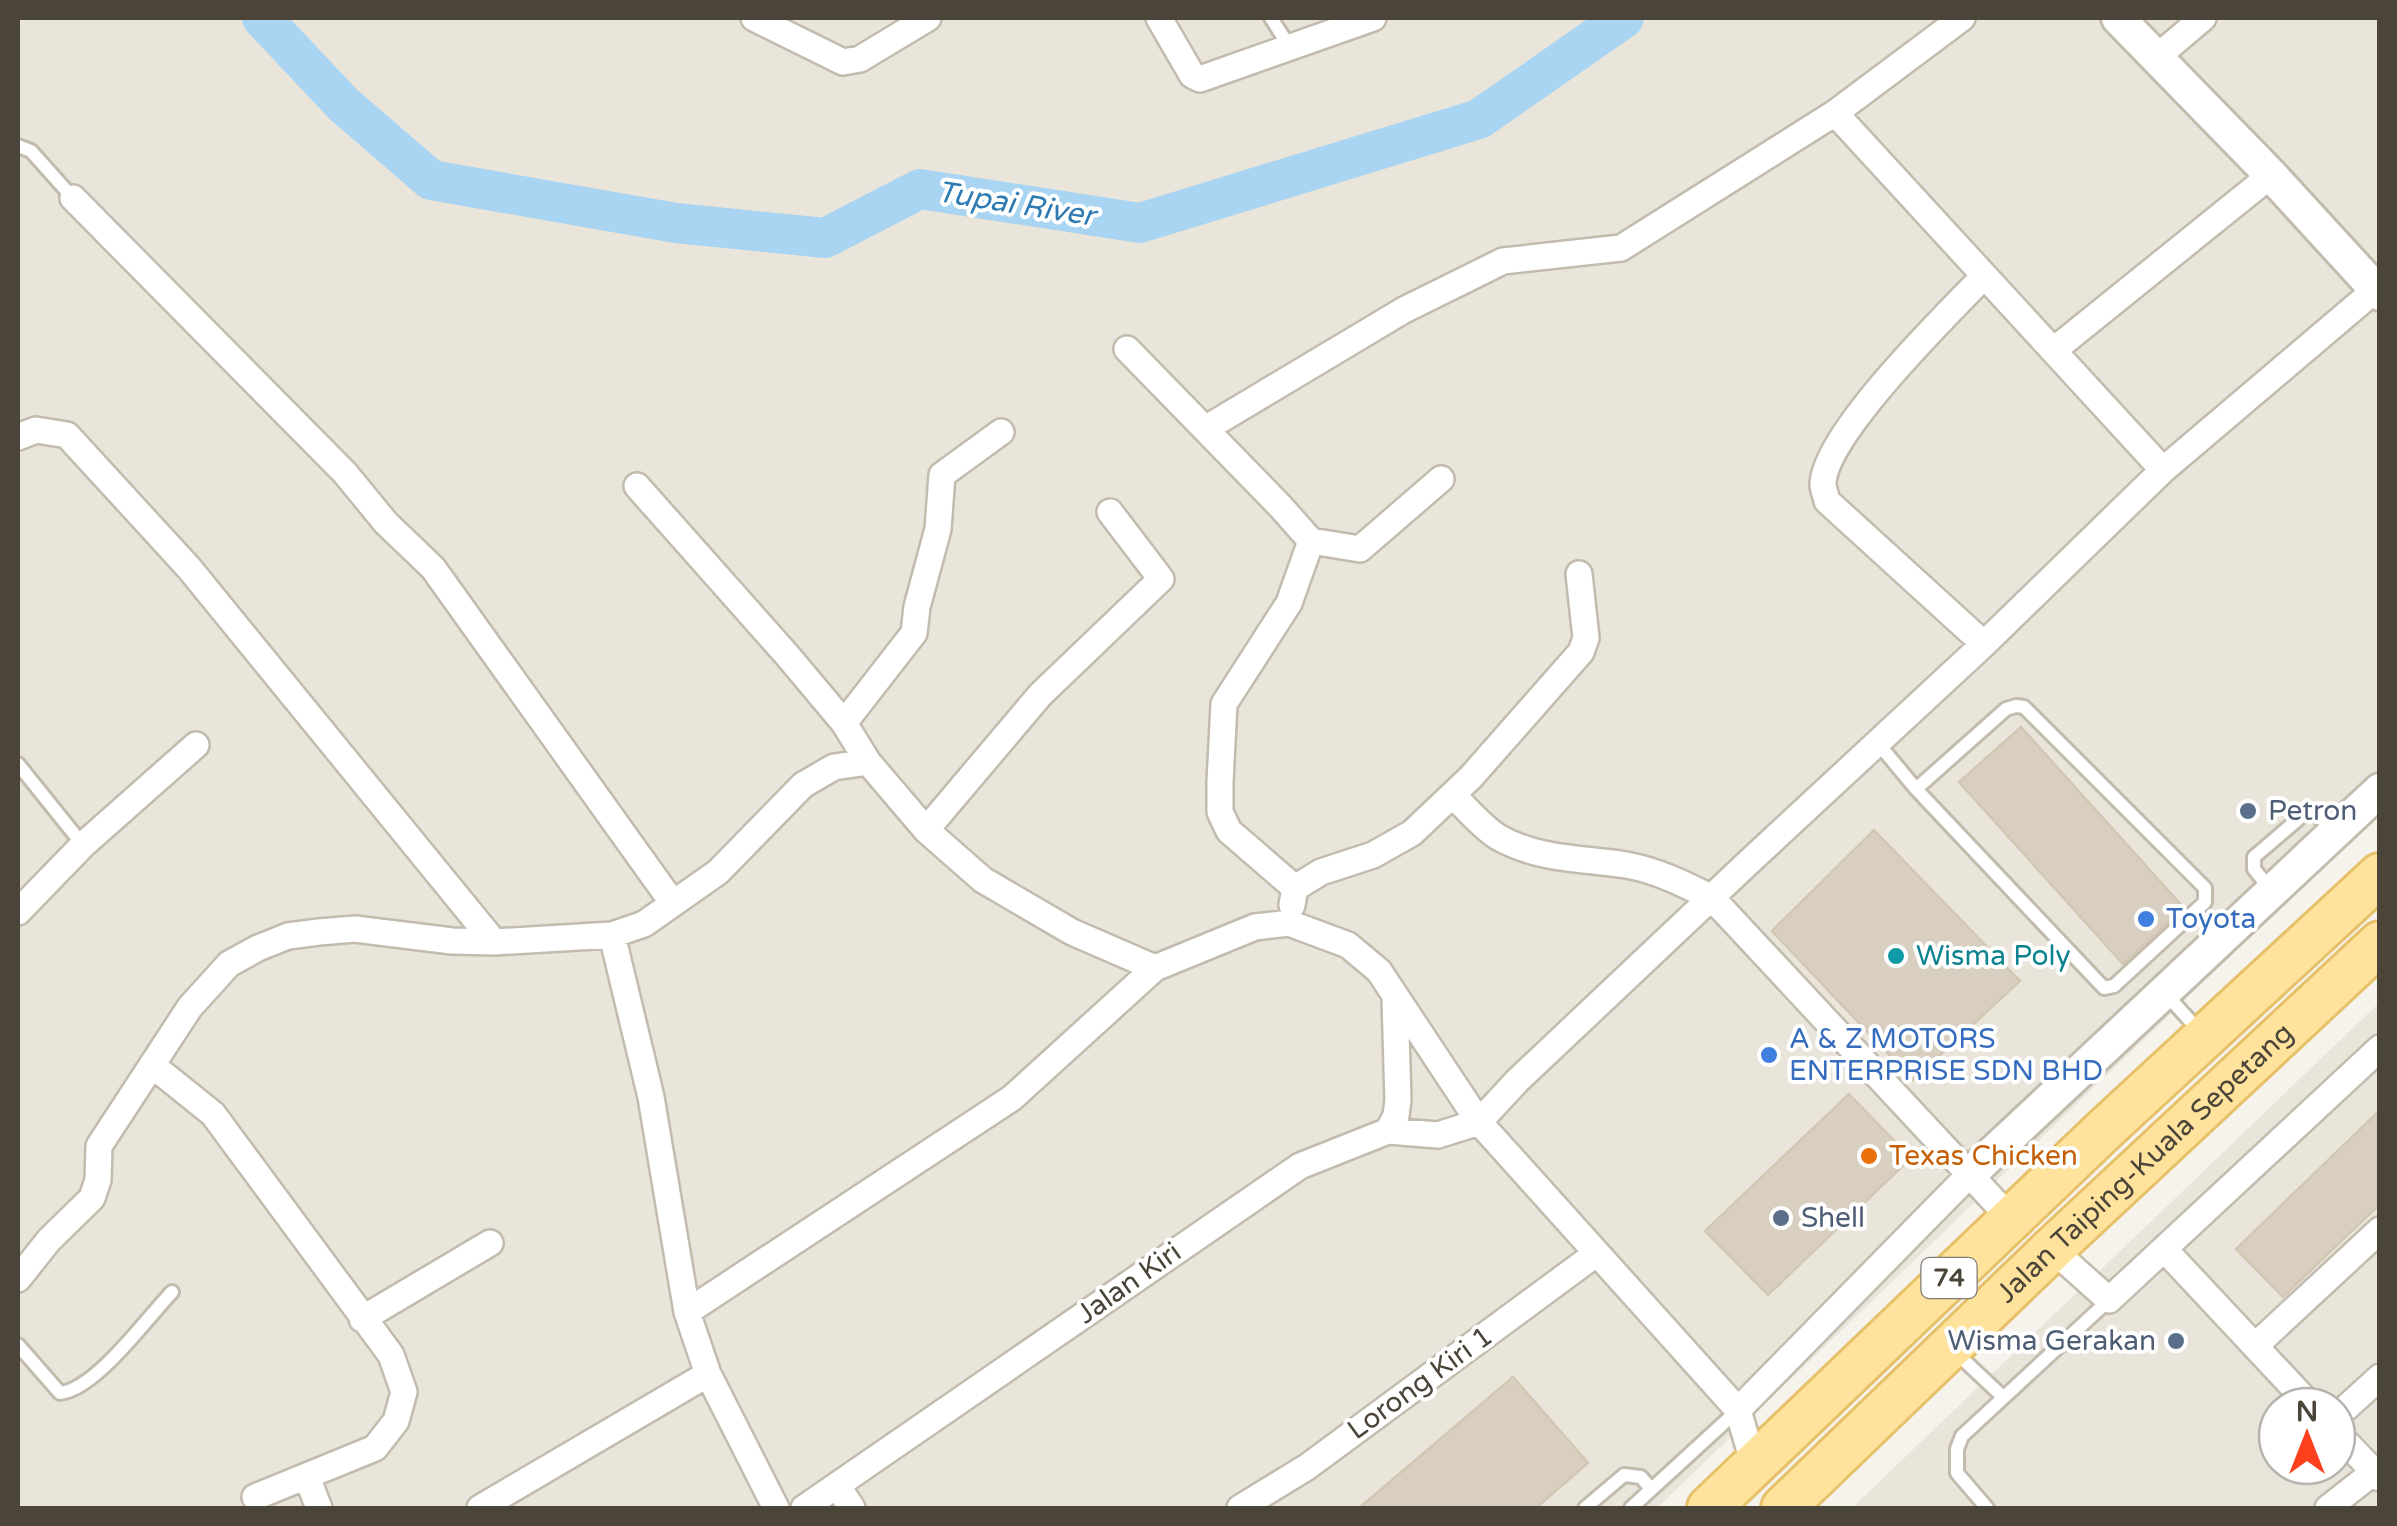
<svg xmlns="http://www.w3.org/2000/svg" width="2397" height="1526" font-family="'Varela Round',sans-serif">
<rect width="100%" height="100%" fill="#f6f3ec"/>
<path fill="#eae5da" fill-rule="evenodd" d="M18,18H2379V813L1657,1508H18Z
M2379,1003V1508H1852ZM2277,1406H2337V1466H2277Z"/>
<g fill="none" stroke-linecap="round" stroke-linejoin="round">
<path stroke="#a9d4f2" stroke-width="40" d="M262,18L343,104L431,180L676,223L825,238L920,189L1140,223L1479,119L1624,18"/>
</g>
<path fill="#d8cfc1" stroke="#d3c7b4" stroke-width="2.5" d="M2021,727L2184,908L2123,964L1959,782Z
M1874,830L2020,981L1913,1080L1772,931Z
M1849,1094L1911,1158L1768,1295L1705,1231Z
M2380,1110V1204L2283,1297L2236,1249Z
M1513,1377L1588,1463L1536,1508H1359Z"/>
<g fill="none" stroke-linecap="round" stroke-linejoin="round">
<defs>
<path id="service" d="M1271,18L1291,49
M18,146L31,151L73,198
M1877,742L1916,789L2104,988L2114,986L2205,902V888L2024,707L2016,706L2006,709L1916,789
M18,764L83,845
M2271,890L2254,869V857L2303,815L2314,814L2336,829
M2165,993L2202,1034
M18,1345L60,1393C96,1389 146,1319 172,1292
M1953,1350L2002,1396
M1585,1508L1624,1475L1641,1477L1651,1489
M1631,1508L1738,1410
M1987,1508L1957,1473V1449L1962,1436L2109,1300"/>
<path id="minor" d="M754,18L843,62L860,59L928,18
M1159,18L1192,75L1200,79L1373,18
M2157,57L2203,18
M1835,113L2163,470
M73,198L345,473L386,523L433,568L672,902
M1983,277C1948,314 1821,437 1823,486C1824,491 1826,496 1827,501L1984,644
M1127,349L1281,507L1311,541L1289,603L1224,704L1220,782V812L1229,831L1295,888
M2054,350L2271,175
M1205,429L1404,310L1503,261L1621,248L1835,113L1962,18
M18,437L36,430L67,435L189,568L494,942
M637,486L787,655L844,723L868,762L926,830L983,880L1072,932L1155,968
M1311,541L1360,549L1441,479
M844,723L914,633L917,607L938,529L942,475L1001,432
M1453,795C1467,809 1482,827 1498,837C1538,860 1582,858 1626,865C1656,870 1684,884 1712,898L2011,1219
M926,830L1040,695L1161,579L1110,512
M1292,905L1295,888L1321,872L1373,855L1412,833L1471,777L1581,652L1586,638L1579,574
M18,912L83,845L196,745
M612,935L651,1097L687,1312L708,1374L776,1508
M152,1065L213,1114L391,1355L404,1392L396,1421L375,1448L255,1497
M1388,1131L1396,1116L1398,1100L1395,999
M2052,1249L2109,1300L2380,1048
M2165,1250L2311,1406
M18,1279L49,1240L92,1198L98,1180L99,1146L190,1007L229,964L258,948L288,936L319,932L355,929L452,941L494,942L612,935L644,924L718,872L803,785L834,767L868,762
M687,1312L1012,1098L1155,968L1255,927L1289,923L1348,945L1379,971L1479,1122L1738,1410L1754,1465
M362,1319L490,1243
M2255,1346L2380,1230
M1738,1410L1970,1174
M2337,1416L2380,1377
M2337,1433L2380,1478
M307,1477L319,1508
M838,1487L852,1508
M480,1508L708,1374
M804,1508L1300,1166L1388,1131L1438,1135L1479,1122L1517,1081L1750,861L1984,644L2163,470L2375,290
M1240,1508L1307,1467L1597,1253
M2328,1508L2374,1472"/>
<path id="tertiary" d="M2118,18L2271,175L2380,294
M1970,1174L2380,790"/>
<g id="primary">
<path d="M1709,1508L2104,1130L2380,875"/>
<path id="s1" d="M1783,1508L2052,1249L2380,943"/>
</g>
</defs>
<use href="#service" stroke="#c2bbae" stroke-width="18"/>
<use href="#minor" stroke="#c2bbae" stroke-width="30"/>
<use href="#tertiary" stroke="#c2bbae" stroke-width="38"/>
<use href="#primary" stroke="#e6c16a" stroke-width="48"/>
<use href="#service" stroke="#fff" stroke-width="12"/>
<use href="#minor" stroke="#fff" stroke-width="25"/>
<use href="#tertiary" stroke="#fff" stroke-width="32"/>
<use href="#primary" stroke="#ffe39c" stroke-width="42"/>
</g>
<g fill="#5c6f8a" stroke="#fff" stroke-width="4">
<circle cx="2248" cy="811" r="10"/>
<circle cx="1781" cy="1218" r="10"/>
<circle cx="2176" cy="1341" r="10"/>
</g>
<g fill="#3f7fe0" stroke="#fff" stroke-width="4">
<circle cx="2146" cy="919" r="10"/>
<circle cx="1769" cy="1055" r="10"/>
</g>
<circle fill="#0f9aa8" stroke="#fff" stroke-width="4" cx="1896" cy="956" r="10"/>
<circle fill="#e8710a" stroke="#fff" stroke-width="4" cx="1869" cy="1156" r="10"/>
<g text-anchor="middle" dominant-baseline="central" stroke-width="8" stroke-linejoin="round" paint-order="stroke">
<rect fill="#fff" stroke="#817c74" stroke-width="2.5" x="1921.5" y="1258" width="55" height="40" rx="8"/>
<g font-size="25" font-weight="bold" fill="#4b4439">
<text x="1949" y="1278">74</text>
</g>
<g font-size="28" fill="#4e5e75" stroke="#fff" text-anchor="start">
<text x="2268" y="811">Petron</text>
<text x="1801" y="1218">Shell</text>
<text x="2156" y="1341" text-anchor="end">Wisma Gerakan</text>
</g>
<g font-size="28" fill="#366cbe" stroke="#fff" text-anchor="start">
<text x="2166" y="919">Toyota</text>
<text x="1789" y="1039">A &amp; Z MOTORS<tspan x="1789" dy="32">ENTERPRISE SDN BHD</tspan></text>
</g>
<g font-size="28" fill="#0d838f" stroke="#fff" text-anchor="start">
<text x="1916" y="956">Wisma Poly</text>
</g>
<g font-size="28" fill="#c56008" stroke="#fff" text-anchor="start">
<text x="1889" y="1156">Texas Chicken</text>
</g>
<g font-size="28" fill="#4b4439" stroke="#fff">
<text stroke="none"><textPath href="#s1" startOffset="500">Jalan Taiping-Kuala Sepetang</textPath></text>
<text transform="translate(1129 1283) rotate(-35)">Jalan Kiri</text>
<text transform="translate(1420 1383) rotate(-36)">Lorong Kiri 1</text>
</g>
<g font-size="30" font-style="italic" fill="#2e7ab2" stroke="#fff">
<text transform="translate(1016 204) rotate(9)">Tupai River</text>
</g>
</g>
<rect width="2397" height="1526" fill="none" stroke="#4b4439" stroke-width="40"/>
<g transform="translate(2307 1436)"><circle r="48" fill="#ffffff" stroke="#b7b4b0" stroke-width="2.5"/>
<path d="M0-8L18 38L0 25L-18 38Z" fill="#fc3f1d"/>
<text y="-15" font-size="28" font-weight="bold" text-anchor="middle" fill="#4b4439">N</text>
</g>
</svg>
